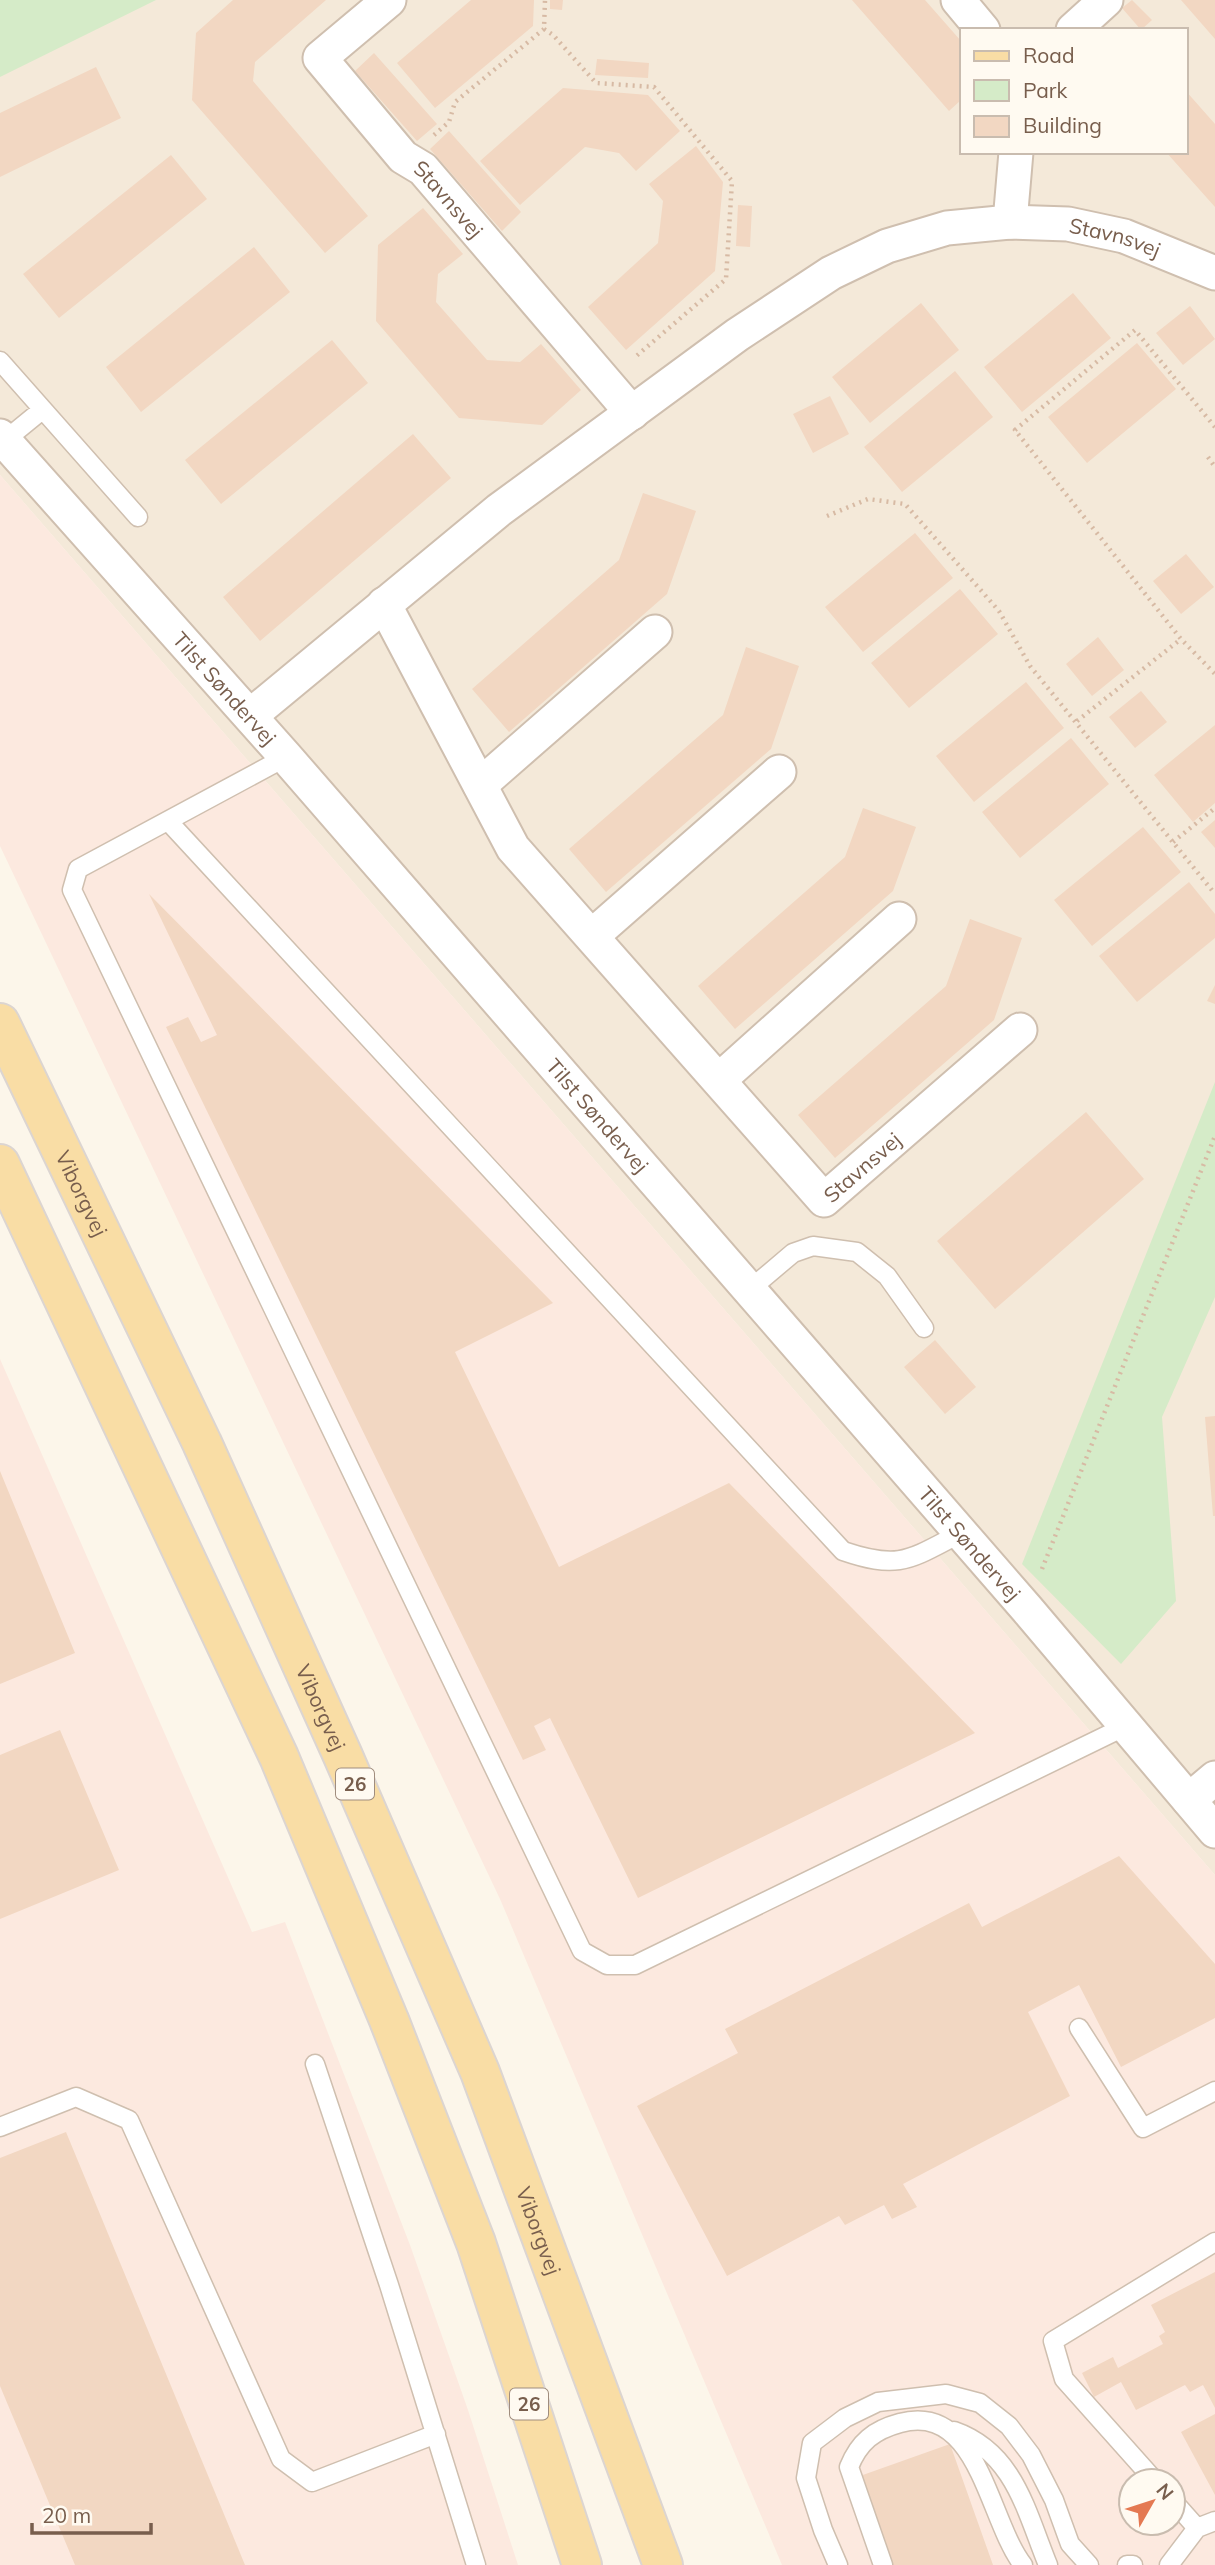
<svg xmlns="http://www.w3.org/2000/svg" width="1215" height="2565" font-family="Mulish,sans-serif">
<rect width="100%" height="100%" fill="#fcf6ea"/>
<path fill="#f4e9d9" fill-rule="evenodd" d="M0,0H1215V1875L0,475ZM961,30H1185V152H961Z"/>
<path fill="#fce9df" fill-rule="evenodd" d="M0,475L1215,1875V2565H782L500,1899L0,846ZM1131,2481H1173V2523H1131Z
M0,1359L252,1932L285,1922L410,2245L468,2410L518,2565H0Z"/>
<path fill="#d5ebc8" d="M0,0H156L0,77Z
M1215,1082V1297L1162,1417L1176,1601L1121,1664L1022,1564Z"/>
<path fill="#f2d7c2" d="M233,0H326L255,62L253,81L368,216L325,253L192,100L196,33Z
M471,0H534L533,26L435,108L397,63Z
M550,0H563L562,10L550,9Z
M852,0H925L961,41V100L949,111Z
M1132,0L1152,20L1141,30L1122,8Z
M1181,0H1215V39Z
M374,53L437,124L417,141L355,71Z
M597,59L649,63L648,78L595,75Z
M96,67L121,118L0,177V113Z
M563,88L648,95L680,131L636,171L619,153L585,147L520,205L480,161Z
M1185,90L1215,124V207L1166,152H1185Z
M449,131L521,212L502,231L430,149Z
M696,146L723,182L715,271L626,350L588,307L658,243L663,201L649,184Z
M171,155L207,199L59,318L23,274Z
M738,205L752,206L750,247L736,246Z
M423,208L463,254L438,274L436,302L487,360L520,362L541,344L581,390L542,425L459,418L376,321L378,245Z
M254,247L290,292L141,412L106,367Z
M1073,293L1111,338L1022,412L984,367Z
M921,303L959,350L870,423L832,377Z
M1190,306L1215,339L1183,365L1156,333Z
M332,340L368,383L221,504L185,460Z
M1137,343L1176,389L1087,463L1048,417Z
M955,371L993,417L902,492L864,447Z
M830,396L849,434L813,453L793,414Z
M413,434L451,478L260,641L223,597Z
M643,493L696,511L667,594L509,732L472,689L619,560Z
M915,533L953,578L863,652L825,607Z
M1186,554L1214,587L1181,614L1153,581Z
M960,589L998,634L909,708L871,663Z
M1098,637L1124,670L1092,696L1066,664Z
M746,647L799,666L771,749L606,892L569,849L723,715Z
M1026,682L1064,728L974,802L936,756Z
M1141,691L1167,722L1135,748L1109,717Z
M1215,725V803L1193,822L1154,775Z
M1071,738L1109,784L1020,858L982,812Z
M863,808L916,827L893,891L735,1029L698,986L845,857Z
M1215,820V848L1201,832Z
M1143,827L1181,872L1092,946L1054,900Z
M1189,882L1215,914V938L1137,1002L1099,956Z
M149,894L553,1303L455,1352L559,1567L729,1483L975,1733L638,1898L550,1718L534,1726L546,1750L523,1760L166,1027L188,1017L201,1042L217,1035Z
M970,919L1022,938L994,1020L835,1158L798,1115L946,986Z
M1215,985V1004L1207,1001Z
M1086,1112L1144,1179L995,1309L937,1241Z
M935,1340L976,1387L945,1414L904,1367Z
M1215,1416V1516H1213L1205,1417Z
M0,1471L75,1653L0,1684Z
M60,1730L119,1870L0,1919V1755Z
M1119,1856L1215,1964V2018L1121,2067L1079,1985L1028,2012L1070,2096L903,2184L917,2207L892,2219L884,2205L845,2225L839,2216L727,2276L637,2106L738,2053L725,2029L969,1903L982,1927Z
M66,2132L245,2565H75L0,2386V2158Z
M1215,2272V2408L1203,2385L1190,2392L1185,2385L1136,2410L1121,2382L1094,2397L1082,2373L1113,2357L1118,2368L1163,2344L1159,2336L1165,2332L1151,2305Z
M1215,2414V2495L1181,2432Z
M950,2444L993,2565H891L860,2476Z"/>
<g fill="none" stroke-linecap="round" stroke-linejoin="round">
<defs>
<path id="lane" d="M0,361L138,517
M4,441L42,410
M286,757L78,869L72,890L582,1951L607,1965H635L1126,1726
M168,821L843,1551C899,1570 909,1560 959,1534
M748,1291L793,1253L813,1246L857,1252L887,1276L924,1328
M1079,2028L1143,2128L1215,2091
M315,2064L389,2285L476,2565
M0,2127L76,2097L129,2120L281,2459L312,2482L436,2434
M954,2431C1014,2452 1026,2511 1048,2565
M1155,2481L1064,2379L1053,2341L1215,2242
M1173,2501L1197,2528
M838,2565L823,2530L806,2478L812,2443L845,2418L878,2402L946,2394L980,2403L1009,2426L1031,2455L1054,2500L1070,2544L1089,2565
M883,2565L849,2467C859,2442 874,2430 900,2423C979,2402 988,2520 1023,2565
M1127,2565H1133
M1169,2565L1197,2528L1215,2521"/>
<g id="street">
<path id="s1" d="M389,0L320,58L403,157L423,169L632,413"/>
<path d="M958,0L983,30"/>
<path d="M1073,30L1106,0"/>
<path d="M1010,222L1016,152"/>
<path id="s2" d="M0,436L286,757L1027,1609L1215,1831"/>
<path id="s3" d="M384,604L513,848L824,1200L1020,1030"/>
<path id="s4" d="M250,716L499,510L737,335L831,273L887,246L947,228L1010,222L1068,224L1124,236L1215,273"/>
<path d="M480,785L655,632"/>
<path d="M592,936L779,772"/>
<path d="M719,1080L899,919"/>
<path d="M1189,1800L1215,1778"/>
</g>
<g id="primary">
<path id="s5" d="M0,1023L202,1443L343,1756L480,2072L663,2565"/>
<path d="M0,1164L279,1757L389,2020L476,2243L582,2565"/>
</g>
</defs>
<use href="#lane" stroke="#cfbfaf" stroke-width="21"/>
<use href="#street" stroke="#cfbfaf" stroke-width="37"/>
<use href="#primary" stroke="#dcd5d1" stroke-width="42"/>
<path stroke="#d7baa4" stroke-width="4.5" stroke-dasharray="2 5" stroke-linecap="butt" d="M544,29L553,35L596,83L654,87L732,181L726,279L634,358
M434,135L449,122L455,102L544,29L545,0
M1215,427L1135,330L1015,430L1181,639L1215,674
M1208,457L1215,467
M827,516L868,499L905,504L999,611L1030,666L1215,894
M1077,721L1181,639
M1173,842L1215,808
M1042,1569L1215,1136"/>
<use href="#lane" stroke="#fff" stroke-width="18"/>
<use href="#street" stroke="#fff" stroke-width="33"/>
<use href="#primary" stroke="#f9dda5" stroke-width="38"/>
</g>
<g text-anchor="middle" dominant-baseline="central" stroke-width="7" stroke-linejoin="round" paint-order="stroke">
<g fill="#fffaf1" stroke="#a08d7e" stroke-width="2">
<rect x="336" y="1768.5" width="38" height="31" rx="5"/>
<rect x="510" y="2388.5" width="38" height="31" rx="5"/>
</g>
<g font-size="19" font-weight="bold" fill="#785e4d">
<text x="355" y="1784">26</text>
<text x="529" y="2404">26</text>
</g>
<g font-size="21" fill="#785e4d" stroke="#fffaf1">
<text stroke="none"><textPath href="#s1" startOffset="282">Stavnsvej</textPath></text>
<text stroke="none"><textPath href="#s4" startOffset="1026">Stavnsvej</textPath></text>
<text stroke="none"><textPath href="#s2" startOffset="338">Tilst Søndervej</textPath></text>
<text stroke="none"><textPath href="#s2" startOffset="905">Tilst Søndervej</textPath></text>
<text stroke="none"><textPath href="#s3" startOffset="796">Stavnsvej</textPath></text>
<text stroke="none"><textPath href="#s5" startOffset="189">Viborgvej</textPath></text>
<text stroke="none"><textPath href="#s2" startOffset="1472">Tilst Søndervej</textPath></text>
<text stroke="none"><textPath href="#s5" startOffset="756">Viborgvej</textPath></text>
<text stroke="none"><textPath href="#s5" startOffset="1323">Viborgvej</textPath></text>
</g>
</g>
<rect x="960" y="28" width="228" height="126" fill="#fffaf1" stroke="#c9bcaf" stroke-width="2"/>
<rect x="974" y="51" width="35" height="10" fill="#f9dda5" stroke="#c9bcaf" stroke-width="2"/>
<text x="1023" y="63" font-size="21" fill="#785e4d">Road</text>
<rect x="974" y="80" width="35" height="21" fill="#d5ebc8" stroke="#c9bcaf" stroke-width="2"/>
<text x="1023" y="98" font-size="21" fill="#785e4d">Park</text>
<rect x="974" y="116" width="35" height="21" fill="#f2d7c2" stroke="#c9bcaf" stroke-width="2"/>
<text x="1023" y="133" font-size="21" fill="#785e4d">Building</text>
<g transform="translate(1152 2502) rotate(51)"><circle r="33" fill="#fffaf1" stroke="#c9bcaf" stroke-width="2"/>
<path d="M0-5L12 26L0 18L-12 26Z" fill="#e47952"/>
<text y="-10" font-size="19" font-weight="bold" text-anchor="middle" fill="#785e4d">N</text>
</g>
<path d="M32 2523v10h119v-10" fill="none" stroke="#785e4d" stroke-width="3.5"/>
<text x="42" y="2523" font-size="21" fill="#785e4d" stroke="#fffaf1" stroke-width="5" paint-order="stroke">20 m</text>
</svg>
